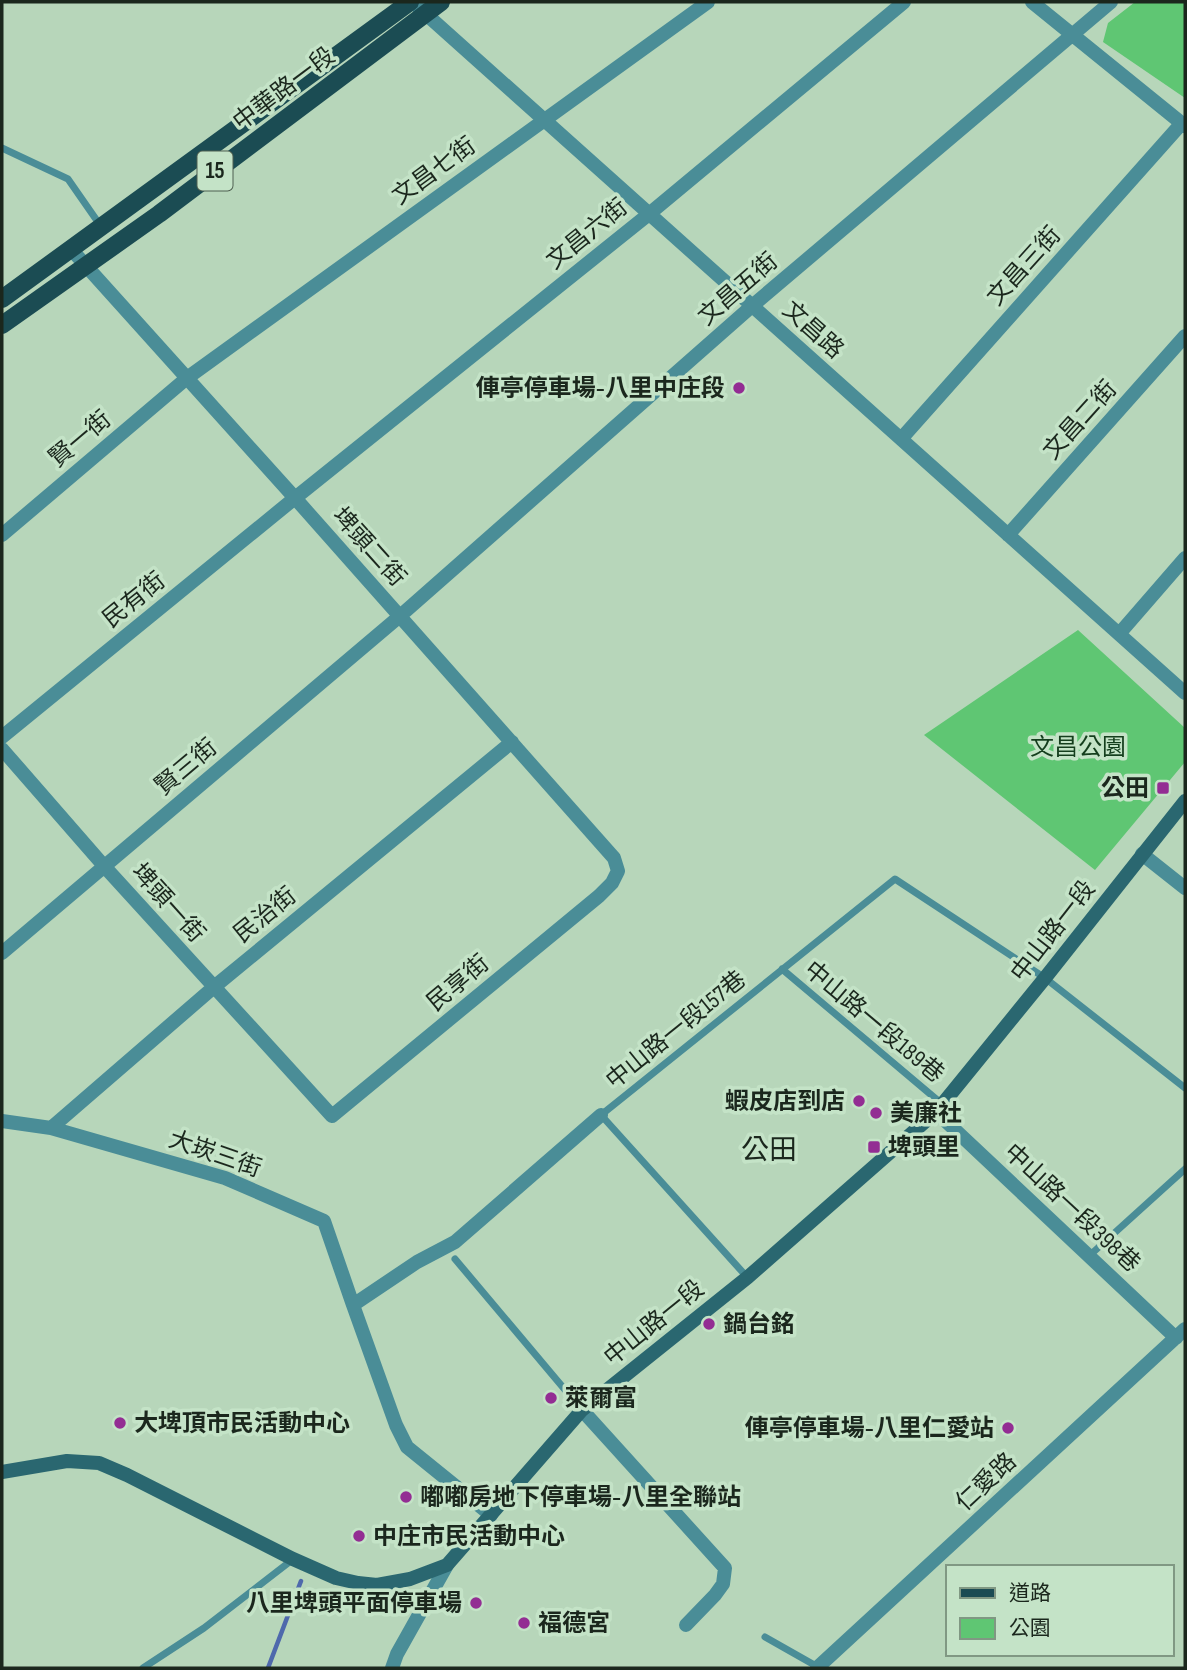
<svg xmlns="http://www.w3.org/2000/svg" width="1187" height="1670" font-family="'Sofia Sans Condensed','Noto Sans TC',sans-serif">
<rect width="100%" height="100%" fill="#b7d6ba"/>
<path fill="#5fc673" d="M1135,2H1185V98L1103,42L1108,23Z
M1078,630L1185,728V762L1095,870L924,735Z"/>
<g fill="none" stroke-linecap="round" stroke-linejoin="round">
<path stroke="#4e69ac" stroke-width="4.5" d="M268,1668L301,1581"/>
<path stroke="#4a8d97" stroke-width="7" d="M2,148L68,179L100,225
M782,969L942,1104
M1089,1256L1185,1169
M455,1259L582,1410
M747,1277L601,1115L895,879L1045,978L1185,1088
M765,1637L818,1667
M143,1668L204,1628L292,1560"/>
<path stroke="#4a8d97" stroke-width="14" d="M1032,2L1185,126
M418,7L1185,693
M901,439L1182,123
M2,535L187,378L708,2
M1008,535L1185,336
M1119,634L1185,558
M2,737L295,498L649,214L904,2
M2,749L104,866L332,1116L599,896L612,883L618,871L614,858L295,498L70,248
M1142,854L1185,888
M2,953L400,616L752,306L1111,2
M936,1112L1176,1338
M2,1121L51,1128L225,1178L324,1221L353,1305
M51,1128L214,987L512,742
M582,1410L725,1568L723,1584L715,1595L686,1625
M491,1515L407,1447L396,1425L353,1305L417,1262L455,1242L601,1115
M392,1668L397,1654L447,1565
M817,1668L1185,1329"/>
<path stroke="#2a6770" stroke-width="14" d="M2,1472L67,1461L99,1463L127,1475L293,1559L336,1578L358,1583L377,1585L410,1579L447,1565L582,1410L748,1277L936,1112L1045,978L1185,801"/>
<path stroke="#1b4c53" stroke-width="18" d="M2,299L410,2
M2,325L159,214L441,2"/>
</g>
<g fill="#932d93" stroke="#c4e3c7" stroke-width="2.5">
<circle cx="739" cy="388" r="7"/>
<rect x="1156" y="781" width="14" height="14" rx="3.5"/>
<circle cx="859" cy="1101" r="7"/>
<circle cx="876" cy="1113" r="7"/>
<rect x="867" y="1140" width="14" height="14" rx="3.5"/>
<circle cx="709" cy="1324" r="7"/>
<circle cx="551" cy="1398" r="7"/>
<circle cx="120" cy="1423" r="7"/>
<circle cx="1008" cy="1428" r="7"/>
<circle cx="406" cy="1497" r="7"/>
<circle cx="359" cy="1536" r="7"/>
<circle cx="476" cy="1603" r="7"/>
<circle cx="524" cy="1623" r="7"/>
</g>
<g text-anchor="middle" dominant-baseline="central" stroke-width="7" stroke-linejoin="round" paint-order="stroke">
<rect fill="#c4e3c7" stroke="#4e5f50" stroke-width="2" x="197.5" y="151.5" width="35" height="39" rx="5"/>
<g font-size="23" font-weight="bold" fill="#1b271d">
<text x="215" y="171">15</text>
</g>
<g font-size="24" fill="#1b271d" stroke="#c4e3c7">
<text transform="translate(284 89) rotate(-37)">中華路一段</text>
<text transform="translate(434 171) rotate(-36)">文昌七街</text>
<text transform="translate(587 234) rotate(-39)">文昌六街</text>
<text transform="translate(1024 266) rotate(-48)">文昌三街</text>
<text transform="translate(738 289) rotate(-41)">文昌五街</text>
<text transform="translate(813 330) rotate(42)">文昌路</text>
<text transform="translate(1080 420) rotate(-48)">文昌二街</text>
<text transform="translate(80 439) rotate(-40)">賢一街</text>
<text transform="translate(369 547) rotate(48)">埤頭二街</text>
<text transform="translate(134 600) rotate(-39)">民有街</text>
<text transform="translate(186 767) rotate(-40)">賢三街</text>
<text transform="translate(168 903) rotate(48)">埤頭一街</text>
<text transform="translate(265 915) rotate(-39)">民治街</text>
<text transform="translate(1053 931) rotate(-52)">中山路一段</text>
<text transform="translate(458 983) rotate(-40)">民享街</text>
<text transform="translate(874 1022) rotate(40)">中山路一段189巷</text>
<text transform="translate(676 1030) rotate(-39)">中山路一段157巷</text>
<text transform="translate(215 1154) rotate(19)">大崁三街</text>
<text transform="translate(1072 1208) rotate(43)">中山路一段398巷</text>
<text transform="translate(654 1323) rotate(-39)">中山路一段</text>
<text transform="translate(986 1482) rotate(-43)">仁愛路</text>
</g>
<g font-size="24" font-weight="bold" fill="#1b271d" stroke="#c4e3c7" text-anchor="start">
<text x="725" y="388" text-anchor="end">俥亭停車場-八里中庄段</text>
<text x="1149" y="788" text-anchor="end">公田</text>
<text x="845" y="1101" text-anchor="end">蝦皮店到店</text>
<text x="890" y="1113">美廉社</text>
<text x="888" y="1147">埤頭里</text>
<text x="723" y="1324">鍋台銘</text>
<text x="565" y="1398">萊爾富</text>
<text x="134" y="1423">大埤頂市民活動中心</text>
<text x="994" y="1428" text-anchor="end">俥亭停車場-八里仁愛站</text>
<text x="420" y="1497">嘟嘟房地下停車場-八里全聯站</text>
<text x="373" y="1536">中庄市民活動中心</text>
<text x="462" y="1603" text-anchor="end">八里埤頭平面停車場</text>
<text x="538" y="1623">福德宮</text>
</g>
<g font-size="24" fill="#143e1d" stroke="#c4e3c7">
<text x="1078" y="747">文昌公園</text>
</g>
<g font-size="28" fill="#1b271d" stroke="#c4e3c7">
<text x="769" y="1150">公田</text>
</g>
</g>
<rect width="1187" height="1670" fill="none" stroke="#1b271d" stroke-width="7"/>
<rect x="946" y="1565" width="228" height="91" fill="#c4e3c7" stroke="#809883" stroke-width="2"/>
<rect x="960" y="1588" width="35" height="10" fill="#1b4c53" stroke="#809883" stroke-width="2"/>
<text x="1009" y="1600" font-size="21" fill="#1b271d">道路</text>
<rect x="960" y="1618" width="35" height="21" fill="#5fc673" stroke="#809883" stroke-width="2"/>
<text x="1009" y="1635" font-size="21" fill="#1b271d">公園</text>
</svg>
